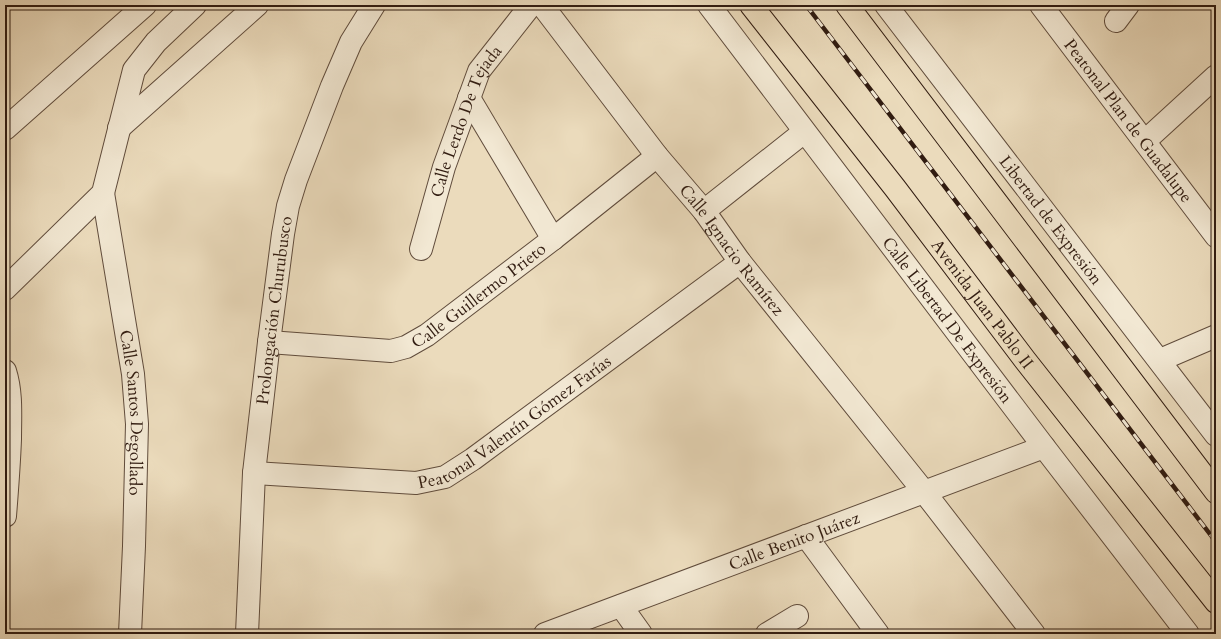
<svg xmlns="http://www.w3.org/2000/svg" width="1221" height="639" font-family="Cardo,serif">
<rect width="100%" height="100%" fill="#ebdbbc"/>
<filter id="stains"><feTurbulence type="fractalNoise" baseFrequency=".005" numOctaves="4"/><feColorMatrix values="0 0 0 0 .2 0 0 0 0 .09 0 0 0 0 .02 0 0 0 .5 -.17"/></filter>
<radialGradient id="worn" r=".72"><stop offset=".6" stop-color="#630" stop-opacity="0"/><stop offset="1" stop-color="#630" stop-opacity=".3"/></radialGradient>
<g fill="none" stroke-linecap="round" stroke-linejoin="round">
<defs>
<g id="minor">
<path id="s1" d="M542,5L657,156L704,211L740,262L925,493L1034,634"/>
<path id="s2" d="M709,5L1044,447L1188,634"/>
<path id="s3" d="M886,5L1216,435"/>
<path id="s4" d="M1041,5L1216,236"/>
<path d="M1116,21L1128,5"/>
<path d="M469,98L553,239"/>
<path d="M119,128L257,5"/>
<path d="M5,129L145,5"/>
<path d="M1145,141L1216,76"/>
<path id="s5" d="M103,193L133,374L137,424L134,546L130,634"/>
<path d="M704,211L804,132"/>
<path id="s6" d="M421,249L444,167L479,71L531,5"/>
<path d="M5,289L103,193L134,70L156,42L195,5"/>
<path id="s7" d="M269,342L391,351L406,347L427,335L553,239L657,156"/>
<path d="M1160,360L1216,336"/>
<path d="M5,371C12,393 10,416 10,439C9,465 7,491 5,516"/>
<path id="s8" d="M254,473L416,483L445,477L473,459L740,262"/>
<path d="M806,536L878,634"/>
<path d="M621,606L641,634"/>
<path id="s9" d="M247,634L254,473L269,342L283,234L288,206L296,180L332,86L351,42L374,5"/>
<path id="s10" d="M545,634L1044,447"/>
<path d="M767,634L797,616"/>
</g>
<g id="major">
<path id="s11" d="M751,5L895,188L1025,360L1216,602"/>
<path d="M847,5L1216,492"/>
</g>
</defs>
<use href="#minor" stroke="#604c3c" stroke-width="24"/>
<use href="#major" stroke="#311c11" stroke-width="24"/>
<use href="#minor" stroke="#f2e8d3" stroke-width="22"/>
<use href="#major" stroke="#ebdbbc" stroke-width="22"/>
<defs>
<path id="rail" d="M806,5L1216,542"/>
</defs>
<use href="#rail" stroke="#311c11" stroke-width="4.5"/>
<use href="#rail" stroke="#f2e8d3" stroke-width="3" stroke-dasharray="9" stroke-linecap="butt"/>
</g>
<g text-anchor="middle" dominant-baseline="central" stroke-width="4" stroke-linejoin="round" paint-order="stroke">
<g font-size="17" fill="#311c11" stroke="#f2e8d3">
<text stroke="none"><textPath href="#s4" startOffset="145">Peatonal Plan de Guadalupe</textPath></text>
<text stroke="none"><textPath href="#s6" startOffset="136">Calle Lerdo De Tejada</textPath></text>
<text stroke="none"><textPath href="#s3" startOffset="271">Libertad de Expresión</textPath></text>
<text stroke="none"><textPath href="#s1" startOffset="310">Calle Ignacio Ramírez</textPath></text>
<text stroke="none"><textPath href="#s7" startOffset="227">Calle Guillermo Prieto</textPath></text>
<text stroke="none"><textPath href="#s11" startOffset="378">Avenida Juan Pablo II</textPath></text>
<text stroke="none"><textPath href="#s9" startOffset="325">Prolongación Churubusco</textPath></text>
<text stroke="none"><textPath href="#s2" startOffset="395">Calle Libertad De Expresión</textPath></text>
<text stroke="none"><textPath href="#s5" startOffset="222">Calle Santos Degollado</textPath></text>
<text stroke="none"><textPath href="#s8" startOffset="279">Peatonal Valentín Gómez Farías</textPath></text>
<text stroke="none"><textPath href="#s10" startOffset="266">Calle Benito Juárez</textPath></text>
</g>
</g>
<rect width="1221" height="639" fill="none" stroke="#ebdbbc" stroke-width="20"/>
<rect x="6" y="6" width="1209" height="627" fill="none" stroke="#311c11" stroke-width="2"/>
<rect x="10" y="10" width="1201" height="619" fill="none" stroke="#311c11"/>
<rect width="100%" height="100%" filter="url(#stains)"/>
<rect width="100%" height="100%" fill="url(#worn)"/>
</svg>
